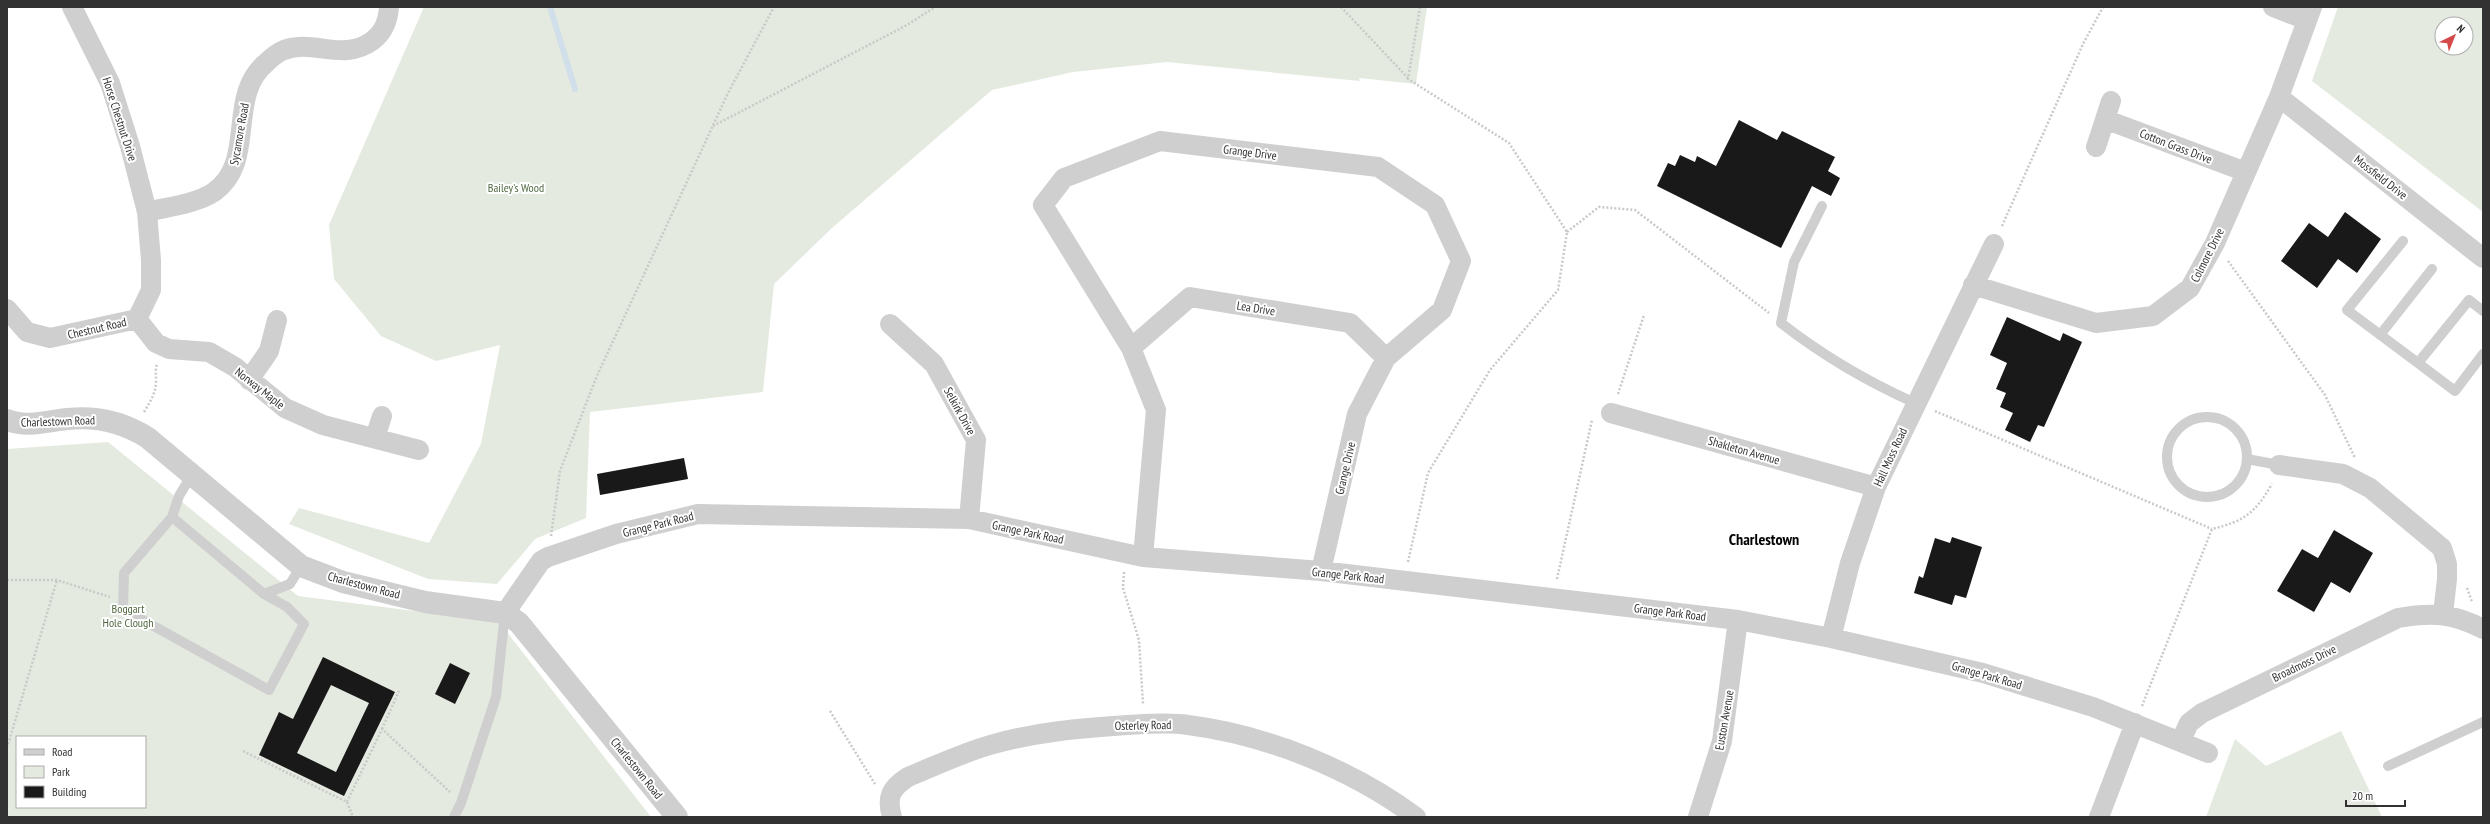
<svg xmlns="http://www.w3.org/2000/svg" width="2490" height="824" font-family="'PT Sans Narrow',sans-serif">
<rect width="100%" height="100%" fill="#fff"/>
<path fill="#e4eadf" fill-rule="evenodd" d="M424,7H1427L1416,84L1359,78L1360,81L1167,62L1073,72L992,90L832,228L774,284L763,392L590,412L586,518L535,539L497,584L428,579L289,524L299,508L429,543L481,444L500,345L436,361L381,336L334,279L329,225Z
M2338,7H2483V212L2312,81ZM2442,24H2466V48H2442Z
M108,442L298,596L499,622L651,817H7V449ZM17,737H145V807H17Z
M2341,731L2382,817H2206L2235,739L2266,766Z"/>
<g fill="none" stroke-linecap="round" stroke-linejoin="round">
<path stroke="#d1dfeb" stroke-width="6" d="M550,7L575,89"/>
</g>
<path fill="#191919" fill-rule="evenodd" d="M1739,120L1777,140L1782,131L1835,157L1828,171L1840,178L1831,196L1812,186L1781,248L1657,186L1668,163L1675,166L1680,155L1695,162L1697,156L1716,166Z
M2345,212L2381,239L2357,273L2338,259L2317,288L2281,261L2309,223L2328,237Z
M2007,317L2060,341L2063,333L2082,342L2044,427L2038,425L2030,442L2005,430L2013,413L2000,407L2006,393L1996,389L2007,363L1990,355Z
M684,458L688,479L600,495L597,474Z
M2334,530L2373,553L2350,593L2331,582L2314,612L2277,591L2302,549L2318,558Z
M1952,537L1982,547L1966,598L1955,595L1952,605L1914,593L1919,576L1923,578L1935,538L1950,543Z
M323,657L395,692L344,796L259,755L279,712L293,719ZM331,685L369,703L336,772L297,753Z
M450,663L470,673L455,704L435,694Z"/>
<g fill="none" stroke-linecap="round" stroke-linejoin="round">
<path stroke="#c9c9c9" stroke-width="2.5" stroke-dasharray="2 2" stroke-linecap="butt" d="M1341,7L1408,78
M713,126L907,25L935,7
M2002,226L2083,44L2103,7
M1567,232L1599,207L1635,210L1769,313
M2228,261L2325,395L2355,458
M1618,394L1644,315
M1935,411L2212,529
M144,412C150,402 156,393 156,381C156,374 155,371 157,364
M551,536L560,471L596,378L728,93L774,7
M1408,562L1428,473L1490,370L1558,290L1567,232L1509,143L1408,79L1420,7
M1124,572L1123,588L1139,640L1143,704
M1557,579L1592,420
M7,580H57L110,597
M2467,588L2472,602
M2142,706L2212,529C2245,521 2255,513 2272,484
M830,711L875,784
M382,729L399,691
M7,748L57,580
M243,751L347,802L353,817
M347,802L382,729L450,792"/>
<path stroke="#cfcfcf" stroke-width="10" d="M1822,206L1794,262L1781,323C1822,355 1868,382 1915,403
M2403,241L2347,310L2418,363L2469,300L2483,311
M2380,335L2432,269
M2418,363L2455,391L2483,354
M2167 457a40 40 0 1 1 80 0a40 40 0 1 1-80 0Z
M2247,459L2279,465
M191,476L179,496L172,517L264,594L290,584L301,566
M172,517L124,573L123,609L269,690L304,624L287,607L264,594
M2388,766L2483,722
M454,817L461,803L496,697L505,613"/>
<path stroke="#cfcfcf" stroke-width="20" d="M2273,7L2307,20
M2279,97L2483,258
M2107,120L2246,172
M2096,147L2111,101
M147,212C167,207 196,204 214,192C258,161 225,96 267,62C271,58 279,52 284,50C314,39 343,62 372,41C384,32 388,21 389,7
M1973,285L2096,323L2153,316L2190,288L2215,243L2279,97L2312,7
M7,309L27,332L50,338L137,319L151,290V260L147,212L130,146L110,83L72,7
M137,319L156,343L169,349L209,352L235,367L285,408L323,425L419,450
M890,324L934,364L976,440L969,519
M1131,348L1190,297L1350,323L1386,358
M249,380L269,351L277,320
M1611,413L1876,487
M375,438L382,416
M2279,465L2343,474L2370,488L2442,548L2447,564V579L2443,614
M1143,557L1156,410L1131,348L1043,205L1064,178L1160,141L1378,167L1435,205L1461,261L1442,310L1386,358L1357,414L1321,571
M505,613L541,561L548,557L616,534L698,514L969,519L1143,557L1321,571L1738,620L1831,638L1983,673L2093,707L2208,753
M1831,638L1850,563L1876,487L1994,244
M2181,740L2189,723L2202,713L2398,618C2431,612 2453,613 2483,629
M892,817C886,797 891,788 908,777C935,766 962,753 990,745C1035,732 1081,728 1127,725C1147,724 1168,722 1188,725C1267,735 1351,769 1416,817
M1698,817L1722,741L1738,620
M2099,817L2135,723"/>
<path stroke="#cfcfcf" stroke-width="22" d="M7,420C28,428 47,421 68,419C98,416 123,422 148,438L301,566L343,582L425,602L505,613L519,623L677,817"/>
</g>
<g text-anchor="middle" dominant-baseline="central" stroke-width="4" stroke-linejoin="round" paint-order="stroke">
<g font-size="12" fill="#323232" stroke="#fff">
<text transform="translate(120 119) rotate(72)">Horse Chestnut Drive</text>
<text transform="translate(239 134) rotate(-80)">Sycamore Road</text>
<text transform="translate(2176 146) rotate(21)">Cotton Grass Drive</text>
<text transform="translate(1250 152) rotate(7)">Grange Drive</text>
<text transform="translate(2381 177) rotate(38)">Mossfield Drive</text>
<text transform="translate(2207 255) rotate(-63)">Colmore Drive</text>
<text transform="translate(1256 308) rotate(9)">Lea Drive</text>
<text transform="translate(97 328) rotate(-13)">Chestnut Road</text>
<text transform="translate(260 388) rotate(38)">Norway Maple</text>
<text transform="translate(960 411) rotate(61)">Selkirk Drive</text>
<text transform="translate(58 421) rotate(-2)">Charlestown Road</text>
<text transform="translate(1744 450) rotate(16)">Shakleton Avenue</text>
<text transform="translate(1890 457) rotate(-65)">Hall Moss Road</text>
<text transform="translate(1345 468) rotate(-77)">Grange Drive</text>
<text transform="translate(658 524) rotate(-14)">Grange Park Road</text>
<text transform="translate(1028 532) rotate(12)">Grange Park Road</text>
<text transform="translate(1348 575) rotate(6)">Grange Park Road</text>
<text transform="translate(364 585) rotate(15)">Charlestown Road</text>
<text transform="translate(1670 612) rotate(7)">Grange Park Road</text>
<text transform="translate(2304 663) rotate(-26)">Broadmoss Drive</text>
<text transform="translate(1987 675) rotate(16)">Grange Park Road</text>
<text transform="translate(1724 720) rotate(-80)">Euston Avenue</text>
<text transform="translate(1143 725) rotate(-1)">Osterley Road</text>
<text transform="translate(637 768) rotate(51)">Charlestown Road</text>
</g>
<g font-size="12" fill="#536a43" stroke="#fff">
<text x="516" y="187">Bailey's Wood</text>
<text x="128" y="608">Boggart<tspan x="128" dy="14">Hole Clough</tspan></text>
</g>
<g font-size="16" font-weight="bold" fill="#000" stroke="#fff">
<text x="1764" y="539">Charlestown</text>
</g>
</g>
<rect width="2490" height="824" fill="none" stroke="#323232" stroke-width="16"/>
<rect x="16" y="736" width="130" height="72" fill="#ffffff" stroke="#adadad"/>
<rect x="24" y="749" width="20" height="6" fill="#cfcfcf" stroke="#adadad"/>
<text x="52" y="756" font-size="12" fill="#323232">Road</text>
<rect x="24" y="766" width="20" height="12" fill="#e4eadf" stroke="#adadad"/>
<text x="52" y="776" font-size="12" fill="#323232">Park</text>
<rect x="24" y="786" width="20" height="12" fill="#191919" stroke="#adadad"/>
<text x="52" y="796" font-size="12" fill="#323232">Building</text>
<g transform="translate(2454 36) rotate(43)"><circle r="19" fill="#ffffff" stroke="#adadad"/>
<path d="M0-3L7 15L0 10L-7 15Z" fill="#d54949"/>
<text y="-6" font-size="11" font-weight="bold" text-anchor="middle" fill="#323232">N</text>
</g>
<path d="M2346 800v6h59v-6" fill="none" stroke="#323232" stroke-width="2"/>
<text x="2352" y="800" font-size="12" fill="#323232" stroke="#ffffff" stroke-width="3" paint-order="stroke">20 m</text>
</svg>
